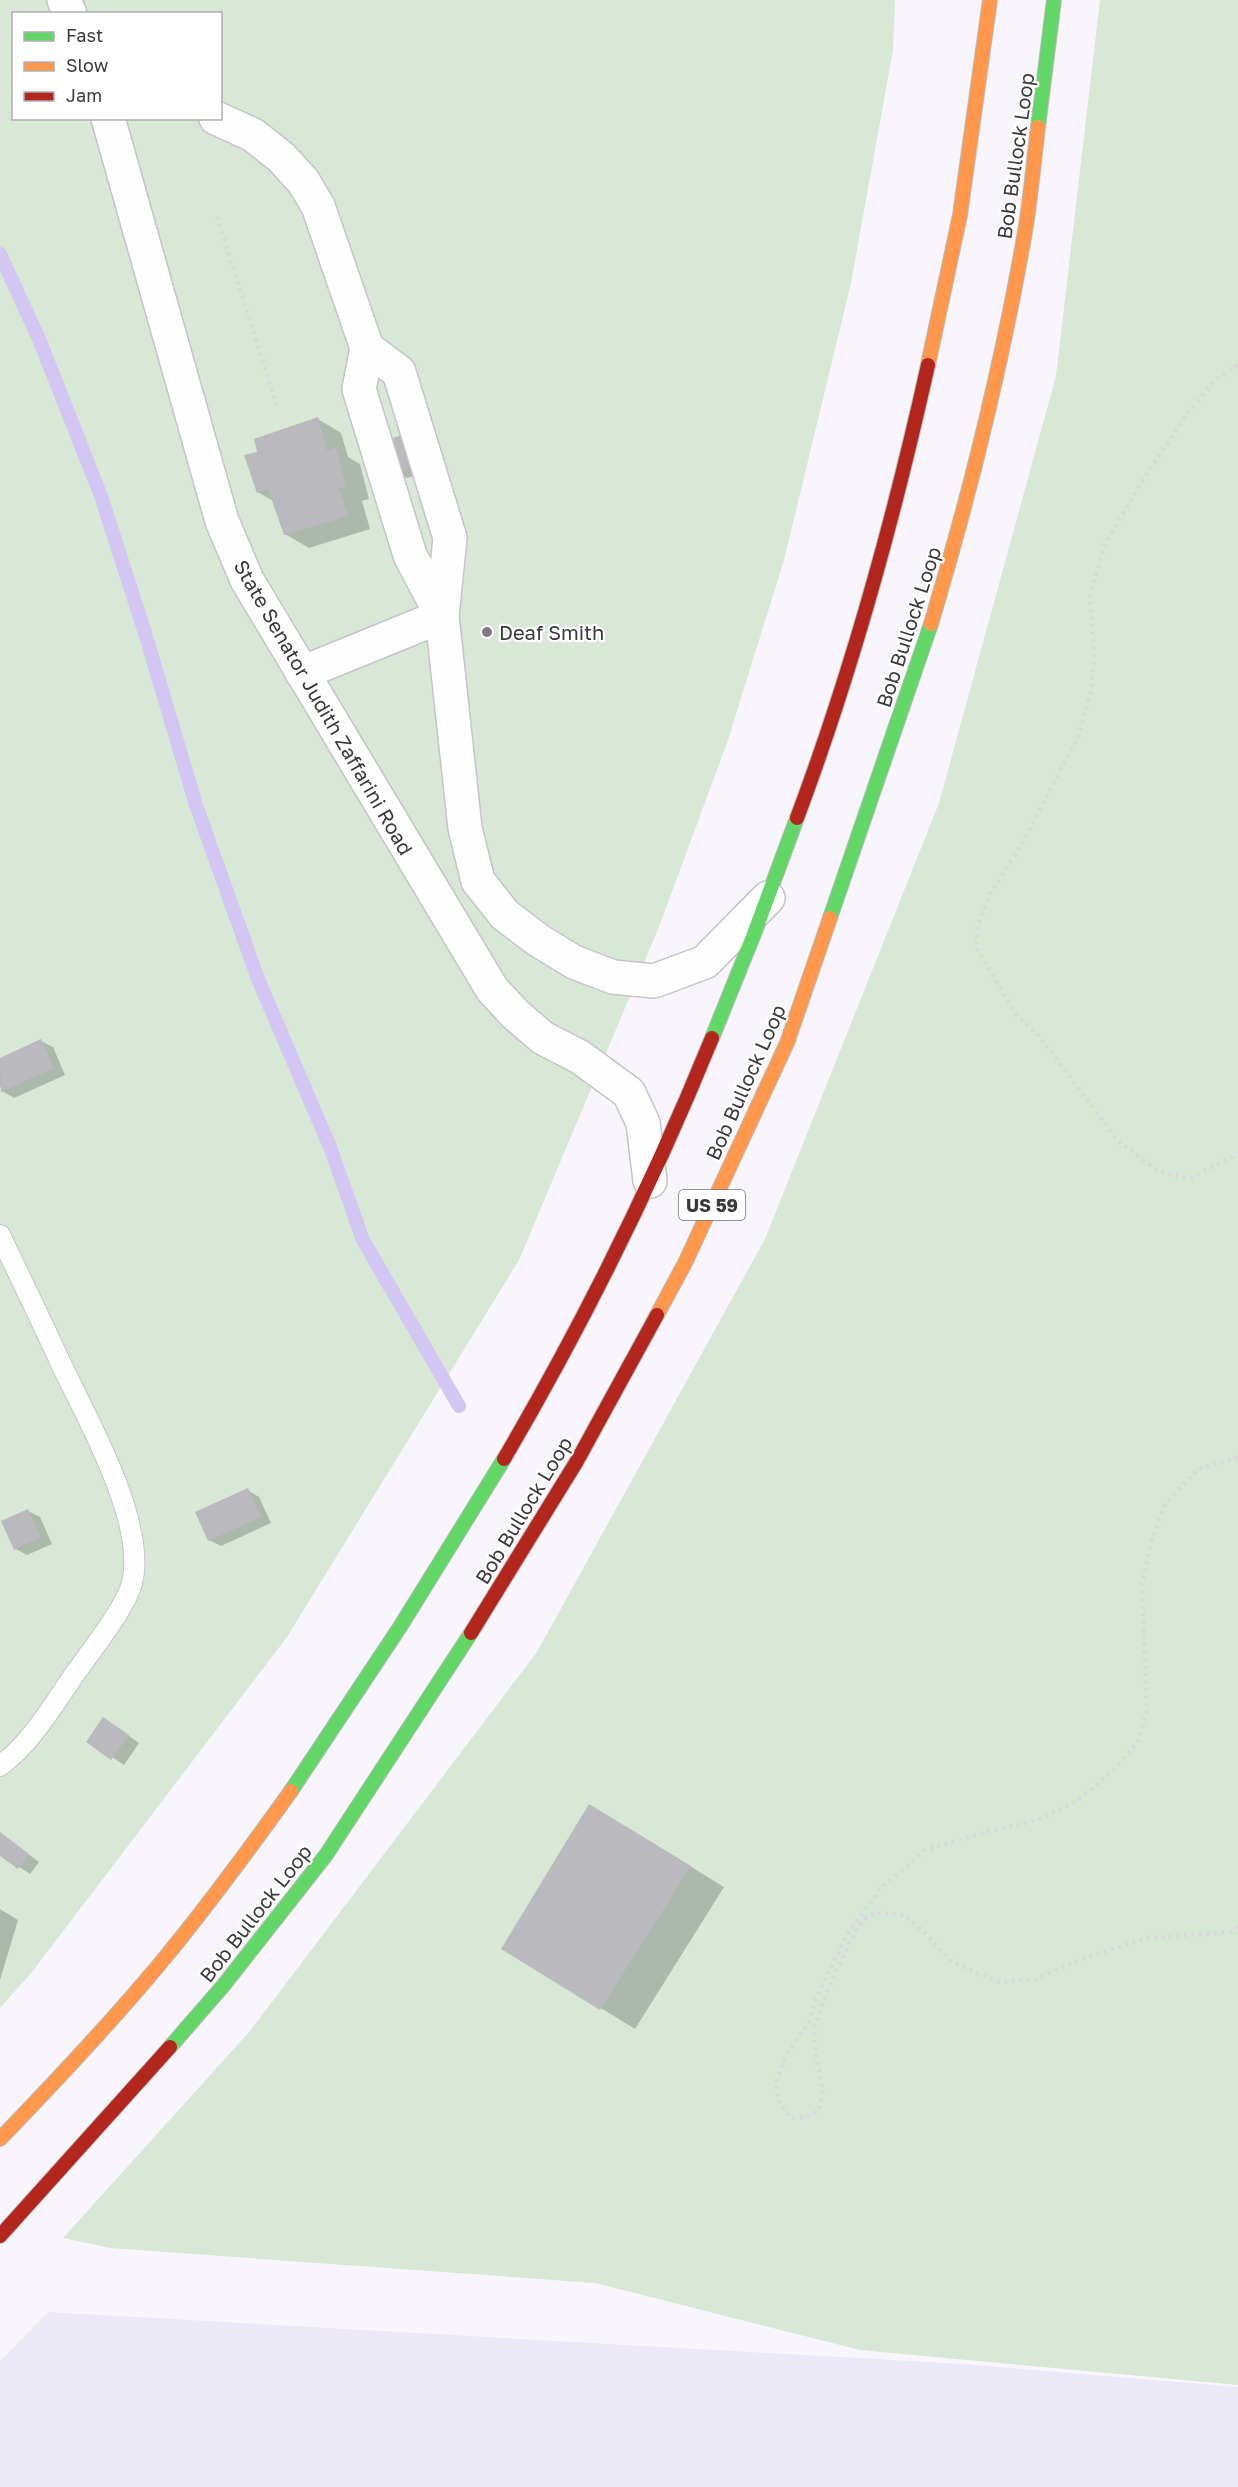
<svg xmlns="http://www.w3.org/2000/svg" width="1238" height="2487" font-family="'Golos Text',sans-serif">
<rect width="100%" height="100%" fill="#f8f6fc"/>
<path fill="#ece9f6" d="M48,2312L963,2364L1238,2387V2487H0V2361Z"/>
<path fill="#d8e7d6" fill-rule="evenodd" d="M0,0H895L893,50L851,283L784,560L727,743L657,932L519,1260L287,1637L32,1972L0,2008ZM14,14H220V118H14Z
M1100,0H1238V2385L860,2350L595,2283L110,2248L63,2238L250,2031L537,1652L765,1239L939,803L1056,376Z"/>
<path fill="#0003" d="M318,419L341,433L348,457L360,464L369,499L362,501L370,529L309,548L285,534L273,501L258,492L259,453Z
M386,442L426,472L407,478L396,472Z
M41,1041L53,1047L65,1075L14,1098L2,1091L0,1086V1060Z
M247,1490L259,1497L271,1523L221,1546L209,1540Z
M28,1511L40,1517L52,1544L27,1555L16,1549Z
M115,1726L139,1743L124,1765L88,1741Z
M623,1825L724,1887L635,2029L503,1948Z
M0,1833L39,1862L30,1874L0,1854Z
M0,1909L18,1920L0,1980Z"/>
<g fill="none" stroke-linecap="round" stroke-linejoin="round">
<path stroke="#d2c6f3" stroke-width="14" d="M0,254L39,339L101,496L145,633L196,805L258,979L330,1147L363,1240L459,1406"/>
</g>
<path fill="#bab9be" d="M318,417L327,451L336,448L346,486L339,488L348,516L284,535L268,489L257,493L244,455L257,452L254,439Z
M405,434L415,466L395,473L384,441Z
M41,1039L54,1068L1,1092L0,1058Z
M248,1488L261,1517L208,1541L195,1512Z
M28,1509L41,1537L14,1550L1,1521Z
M103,1717L129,1735L111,1760L86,1742Z
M589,1804L691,1866L600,2010L501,1949Z
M0,1832L29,1854L18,1869L0,1856Z"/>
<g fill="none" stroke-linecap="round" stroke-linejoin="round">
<defs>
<path id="lane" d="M0,1235C21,1279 42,1322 62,1366C88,1420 147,1524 132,1583C125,1609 90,1652 74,1675C52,1707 31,1743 0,1766"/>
<path id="street" d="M64,0L70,14
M108,118L222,521L247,580L492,989L515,1014L543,1038L580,1057L629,1093L643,1123L650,1181
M216,118L253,135L281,157L303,181L318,206L367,348L359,389L410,555L442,616
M367,348L399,372L450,538L442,616L465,828L478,881L505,915L538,940L574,962L613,977L654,981L705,962L768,898
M302,673L442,616"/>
<path id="fast" d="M1038,127L1054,0
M830,918L931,624
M712,1038L754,934L797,818
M291,1791L400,1627L504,1459
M170,2047L223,1986L326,1855L471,1633"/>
<path id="slow" d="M928,365L960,215L990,0
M931,624C970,494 1003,360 1026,226C1031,193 1034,160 1038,127
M657,1315L685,1263L787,1043L830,918
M0,2139C54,2083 108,2026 158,1966C205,1910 248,1851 291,1791"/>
<path id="jam" d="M797,818C852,671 894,518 928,365
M504,1459C583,1324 653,1183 712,1038
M471,1633L577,1461L657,1315
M0,2236L170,2047"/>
</defs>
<use href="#lane" stroke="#c5c4c8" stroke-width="22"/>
<use href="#street" stroke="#c5c4c8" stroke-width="36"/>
<use href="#fast" stroke="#b8bdb9" stroke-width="16"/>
<use href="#slow" stroke="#b8bdb9" stroke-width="16"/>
<use href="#jam" stroke="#b8bdb9" stroke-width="16"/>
<path stroke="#d9d9db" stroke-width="4" stroke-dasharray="3 4.5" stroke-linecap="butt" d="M217,217L278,409
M1238,365L1214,381L1188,413L1142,481L1104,547L1090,595L1094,653L1092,689L1078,737L1021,845L991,893L978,923L976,948L1016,1014L1040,1037L1118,1141L1158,1171L1191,1178L1238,1154
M1238,1457L1198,1469L1165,1504L1150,1546L1142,1585L1147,1711L1138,1742L1113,1771L1077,1801L1035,1821L986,1832L925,1850L880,1889L846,1936L815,2001L810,2020L785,2057L776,2083L779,2102L789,2117L805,2118L818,2111L823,2093L814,2044L815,2025L827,1991L851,1940L863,1920L875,1913L904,1915L921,1929L954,1963L998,1982L1034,1980L1081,1959L1147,1938L1231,1932L1238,1926"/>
<use href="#lane" stroke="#fefeff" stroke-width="20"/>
<use href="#street" stroke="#fefeff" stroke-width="33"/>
<use href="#fast" stroke="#63d668" stroke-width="14"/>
<use href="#slow" stroke="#ff974d" stroke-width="14"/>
<use href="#jam" stroke="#b3261e" stroke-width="14"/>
</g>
<circle fill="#7c7a7f" stroke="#fff" stroke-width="2" cx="487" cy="632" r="6"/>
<g text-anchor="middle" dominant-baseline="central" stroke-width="4.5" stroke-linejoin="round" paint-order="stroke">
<rect fill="#fff" stroke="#747476" stroke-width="1.5" x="679" y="1190" width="66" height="30" rx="4.5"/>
<g font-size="18" font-weight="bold" fill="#39383c">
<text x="712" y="1205">US 59</text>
</g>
<g font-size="20" fill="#39383c" stroke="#fff">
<text transform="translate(1015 156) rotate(-82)">Bob Bullock Loop</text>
<text transform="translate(908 627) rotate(-72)">Bob Bullock Loop</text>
<text transform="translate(324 707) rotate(60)">State Senator Judith Zaffarini Road</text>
<text transform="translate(745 1082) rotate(-66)">Bob Bullock Loop</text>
<text transform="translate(523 1510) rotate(-59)">Bob Bullock Loop</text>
<text transform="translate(255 1913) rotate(-52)">Bob Bullock Loop</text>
</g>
<g font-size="20" fill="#39383c" stroke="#fff" text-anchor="start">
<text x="499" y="632">Deaf Smith</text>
</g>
</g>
<rect x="12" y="12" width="210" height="108" fill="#ffffff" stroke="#b0afb1" stroke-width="1.5"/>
<rect x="24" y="32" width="30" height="9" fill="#63d668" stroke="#b0afb1" stroke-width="1.5"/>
<text x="66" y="42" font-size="18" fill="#39383c">Fast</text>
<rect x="24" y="62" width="30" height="9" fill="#ff974d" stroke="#b0afb1" stroke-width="1.5"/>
<text x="66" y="72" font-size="18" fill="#39383c">Slow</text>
<rect x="24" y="92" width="30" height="9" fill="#b3261e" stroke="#b0afb1" stroke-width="1.5"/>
<text x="66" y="102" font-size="18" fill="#39383c">Jam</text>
</svg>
